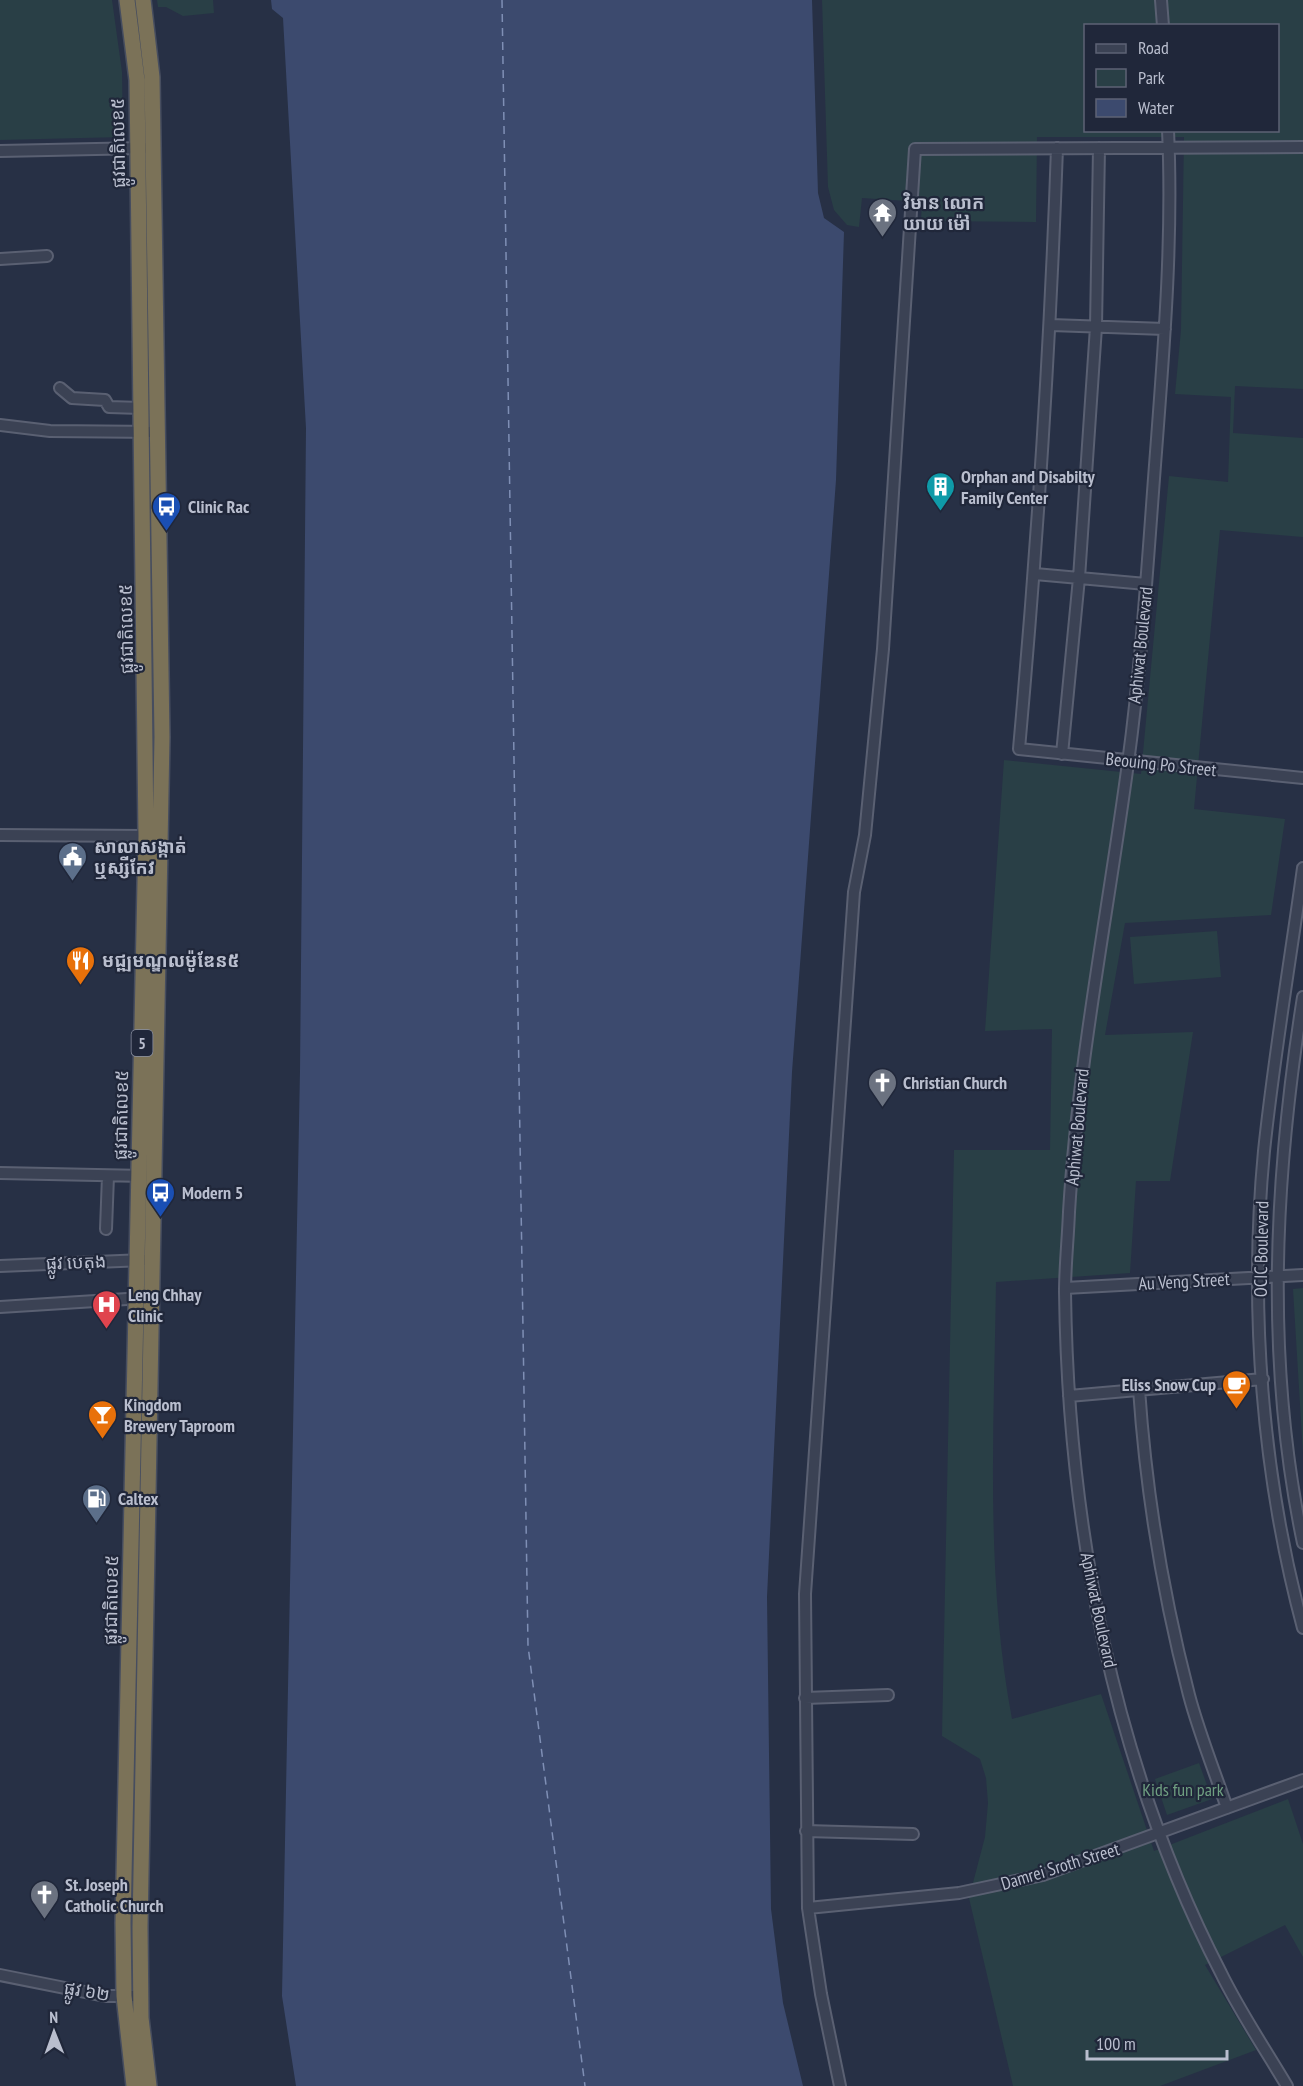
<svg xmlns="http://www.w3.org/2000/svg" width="1303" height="2086" font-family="'PT Sans Narrow','Noto Sans Khmer',sans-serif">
<rect width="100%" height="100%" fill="#273045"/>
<path fill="#293f46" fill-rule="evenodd" d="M0,0H112L122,72L123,137L0,140Z
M157,0H213L214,13L183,16L166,7H158Z
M822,0H1303V389L1235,386L1233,433L1303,438V537L1220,530L1194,809L1285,819L1271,915L1125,923L1105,1035L1193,1032L1170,1181H1136L1130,1273L996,1282C994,1428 985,1575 1012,1719L1101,1694L1154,1851L1288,1799L1303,1844V1957L1285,1925L1205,1965L1256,2050L1160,2086H1013L969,1898L985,1837L988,1803L986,1778L980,1759L942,1736L954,1150H1050L1052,1029L985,1031L1004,760L1141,774L1169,476L1228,482L1231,397L1175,394L1181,330L1184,137H1037L1036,222L921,221L922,202L862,198L859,227L847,225L834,210L828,187ZM1086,26H1278V130H1086Z
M1217,931L1221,977L1134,984L1130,937Z
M1303,1288V1454L1293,1289Z
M1199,1763L1212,1799L1167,1815L1155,1779Z"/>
<path fill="#3c4a6e" d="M271,0H812L818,193L824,218L844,232L836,480L792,1072L767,1597L771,1909L783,2003L803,2086H296L282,1996L300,1071L306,428L283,18L272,9Z"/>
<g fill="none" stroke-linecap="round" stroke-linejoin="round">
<path stroke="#7f8fb5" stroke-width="1.5" stroke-dasharray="8 6" stroke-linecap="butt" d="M502,0L528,1646L585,2086"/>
<defs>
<path id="minor" d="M1161,0L1163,26
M1168,130C1173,237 1164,346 1156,452C1148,556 1142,660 1128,763C1108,913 1078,1061 1069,1212C1068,1239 1065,1266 1065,1292C1068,1526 1113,1764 1221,1973C1240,2012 1265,2049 1287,2086
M1057,148C1050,349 1037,549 1019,749L1303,778
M0,151L144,148
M0,259L47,256
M1051,325L1165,329
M60,388L72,398L105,400L109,407L141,408
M0,425L50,431L157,432
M1035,574L1146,584
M1062,754L1079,578L1096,327L1099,148
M0,835L146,836
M1303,868C1290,962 1274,1056 1264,1151C1249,1309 1262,1475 1303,1628
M1303,997C1274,1179 1265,1362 1303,1543
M0,1173L145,1176
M106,1229L108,1176
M0,1266L144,1260
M1065,1288L1303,1275
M0,1307L143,1298
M1139,1389C1146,1492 1163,1595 1189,1695C1199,1733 1214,1770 1227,1808
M1069,1396L1263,1379
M805,1698L888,1695
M806,1831L913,1834
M808,1908L959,1893L1043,1875L1303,1780
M0,1975L105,1996H140
M840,2086L821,1994L808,1908L805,1594L854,892L865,835L883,649L915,149L1303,147"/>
<path id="highway" d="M127,0L137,80L146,836L123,1923L124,1996L134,2086
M143,0L152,77L162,737L140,1927L141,2018L149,2086"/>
</defs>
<use href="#minor" stroke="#5a6072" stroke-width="14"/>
<use href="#highway" stroke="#464d5f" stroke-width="18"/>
<use href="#minor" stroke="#3b4254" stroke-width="10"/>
<use href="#highway" stroke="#7b7258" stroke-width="15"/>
</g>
<defs>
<symbol id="temple-pin" viewBox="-11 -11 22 30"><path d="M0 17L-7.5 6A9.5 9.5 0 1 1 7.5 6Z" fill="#6b7280" stroke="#20273a"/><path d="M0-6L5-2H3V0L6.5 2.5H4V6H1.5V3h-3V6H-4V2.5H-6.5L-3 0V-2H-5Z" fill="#fff"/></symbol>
<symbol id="building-pin" viewBox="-11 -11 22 30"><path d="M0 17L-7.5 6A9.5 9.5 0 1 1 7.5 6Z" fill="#0f9aa8" stroke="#20273a"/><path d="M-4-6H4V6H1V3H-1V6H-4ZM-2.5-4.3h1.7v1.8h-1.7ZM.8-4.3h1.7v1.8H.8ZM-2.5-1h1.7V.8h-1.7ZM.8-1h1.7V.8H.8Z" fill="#fff"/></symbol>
<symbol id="bus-pin" viewBox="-11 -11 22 30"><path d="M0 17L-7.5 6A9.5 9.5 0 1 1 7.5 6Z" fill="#1a4fb4" stroke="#20273a"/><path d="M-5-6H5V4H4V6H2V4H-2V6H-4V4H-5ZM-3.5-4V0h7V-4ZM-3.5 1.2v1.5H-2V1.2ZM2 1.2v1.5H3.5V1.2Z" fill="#fff"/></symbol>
<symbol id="civic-pin" viewBox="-11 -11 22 30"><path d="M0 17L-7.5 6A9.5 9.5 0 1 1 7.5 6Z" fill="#5c6f8a" stroke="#20273a"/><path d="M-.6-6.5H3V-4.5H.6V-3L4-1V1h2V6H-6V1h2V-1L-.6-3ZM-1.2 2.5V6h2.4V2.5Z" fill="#fff"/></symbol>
<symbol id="restaurant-pin" viewBox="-11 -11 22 30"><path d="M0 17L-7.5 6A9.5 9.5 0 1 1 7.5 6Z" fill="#e8710a" stroke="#20273a"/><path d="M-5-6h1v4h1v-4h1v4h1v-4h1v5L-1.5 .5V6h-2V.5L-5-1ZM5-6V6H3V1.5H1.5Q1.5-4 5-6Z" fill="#fff"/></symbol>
<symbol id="church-pin" viewBox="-11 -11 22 30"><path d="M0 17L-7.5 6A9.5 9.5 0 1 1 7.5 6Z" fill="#6b7280" stroke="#20273a"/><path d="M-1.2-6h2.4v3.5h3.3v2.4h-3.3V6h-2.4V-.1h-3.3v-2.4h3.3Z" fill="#fff"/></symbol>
<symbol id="hospital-pin" viewBox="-11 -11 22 30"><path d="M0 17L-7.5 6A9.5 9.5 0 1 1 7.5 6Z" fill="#e0444e" stroke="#20273a"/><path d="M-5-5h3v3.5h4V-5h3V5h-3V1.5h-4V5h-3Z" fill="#fff"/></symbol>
<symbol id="cafe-pin" viewBox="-11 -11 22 30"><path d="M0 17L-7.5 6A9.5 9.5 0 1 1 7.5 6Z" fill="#e8710a" stroke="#20273a"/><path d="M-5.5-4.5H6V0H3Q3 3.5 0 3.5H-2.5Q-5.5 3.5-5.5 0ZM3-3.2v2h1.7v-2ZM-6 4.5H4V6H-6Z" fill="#fff"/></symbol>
<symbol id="bar-pin" viewBox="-11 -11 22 30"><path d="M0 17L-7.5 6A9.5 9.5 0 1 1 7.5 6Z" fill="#e8710a" stroke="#20273a"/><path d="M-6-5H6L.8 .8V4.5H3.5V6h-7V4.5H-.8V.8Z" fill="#fff"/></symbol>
<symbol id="fuel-pin" viewBox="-11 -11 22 30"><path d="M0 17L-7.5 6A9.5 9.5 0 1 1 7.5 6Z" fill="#5c6f8a" stroke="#20273a"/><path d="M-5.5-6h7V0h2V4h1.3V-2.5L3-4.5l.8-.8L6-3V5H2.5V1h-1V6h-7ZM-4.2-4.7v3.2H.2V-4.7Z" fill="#fff"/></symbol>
</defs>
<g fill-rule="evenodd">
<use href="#temple-pin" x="866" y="196" width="33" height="45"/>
<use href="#building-pin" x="924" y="470" width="33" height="45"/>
<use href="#bus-pin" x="150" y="490" width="33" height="45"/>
<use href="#civic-pin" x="56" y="840" width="33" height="45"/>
<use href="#restaurant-pin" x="64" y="944" width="33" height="45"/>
<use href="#church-pin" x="866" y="1066" width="33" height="45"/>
<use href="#bus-pin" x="144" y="1176" width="33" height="45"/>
<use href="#hospital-pin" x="90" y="1288" width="33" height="45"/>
<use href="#cafe-pin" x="1220" y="1368" width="33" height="45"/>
<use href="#bar-pin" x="86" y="1398" width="33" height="45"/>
<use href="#fuel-pin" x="80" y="1482" width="33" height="45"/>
<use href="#church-pin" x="28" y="1878" width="33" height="45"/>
</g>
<g text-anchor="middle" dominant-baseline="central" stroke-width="4.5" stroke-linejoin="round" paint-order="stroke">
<rect fill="#20273a" stroke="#8b91a2" stroke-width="1.5" x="131.5" y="1030" width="21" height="26" rx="4.5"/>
<g font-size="16" font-weight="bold" fill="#b9bece">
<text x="142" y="1043">5</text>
</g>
<g font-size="18" fill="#b9bece" stroke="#20273a">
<text transform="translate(118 143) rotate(-91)">ផ្លូវជាតិលេខ៥</text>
<text transform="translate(126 629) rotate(-91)">ផ្លូវជាតិលេខ៥</text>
<text transform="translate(1140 645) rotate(-84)">Aphiwat Boulevard</text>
<text transform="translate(1161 764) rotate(6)">Beouing Po Street</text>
<text transform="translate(121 1115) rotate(-89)">ផ្លូវជាតិលេខ៥</text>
<text transform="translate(1077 1127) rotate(-85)">Aphiwat Boulevard</text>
<text transform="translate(1261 1249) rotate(-89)">OCIC Boulevard</text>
<text transform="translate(76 1262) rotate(-2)">ផ្លូវ បេតុង</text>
<text transform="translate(1184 1281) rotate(-3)">Au Veng Street</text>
<text transform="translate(111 1600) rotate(-89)">ផ្លូវជាតិលេខ៥</text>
<text transform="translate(1099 1610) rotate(78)">Aphiwat Boulevard</text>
<text transform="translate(1060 1866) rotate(-17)">Damrei Sroth Street</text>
<text transform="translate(87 1991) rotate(9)">ផ្លូវ ៦២</text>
</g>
<g font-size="18" font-weight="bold" fill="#b9bece" stroke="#20273a" text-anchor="start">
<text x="903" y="202">វិមាន លោក<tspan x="903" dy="21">យាយ ម៉ៅ</tspan></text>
<text x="961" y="476">Orphan and Disabilty<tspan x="961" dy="21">Family Center</tspan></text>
<text x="188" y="506">Clinic Rac</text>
<text x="94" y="846">សាលាសង្កាត់<tspan x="94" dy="21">ឬស្សីកែវ</tspan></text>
<text x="102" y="960">មជ្ឍមណ្ឌលម៉ូឌែន៥</text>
<text x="903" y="1082">Christian Church</text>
<text x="182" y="1192">Modern 5</text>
<text x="128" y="1294">Leng Chhay<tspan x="128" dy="21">Clinic</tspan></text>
<text x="1216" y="1384" text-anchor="end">Eliss Snow Cup</text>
<text x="124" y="1404">Kingdom<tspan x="124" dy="21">Brewery Taproom</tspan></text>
<text x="118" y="1498">Caltex</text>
<text x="65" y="1884">St. Joseph<tspan x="65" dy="21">Catholic Church</tspan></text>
</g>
<g font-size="18" fill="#6f9f81" stroke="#20273a">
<text x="1183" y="1789">Kids fun park</text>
</g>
</g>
<rect x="1084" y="24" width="195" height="108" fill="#20273a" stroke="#5d6375" stroke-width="1.5"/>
<rect x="1096" y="44" width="30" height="9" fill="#3b4254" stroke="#5d6375" stroke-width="1.5"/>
<text x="1138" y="54" font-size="18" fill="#b9bece">Road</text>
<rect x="1096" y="69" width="30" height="18" fill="#293f46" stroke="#5d6375" stroke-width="1.5"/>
<text x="1138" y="84" font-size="18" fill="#b9bece">Park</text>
<rect x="1096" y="99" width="30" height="18" fill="#3c4a6e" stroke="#5d6375" stroke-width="1.5"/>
<text x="1138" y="114" font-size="18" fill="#b9bece">Water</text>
<g transform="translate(54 2032) rotate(359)" stroke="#20273a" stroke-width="4.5" paint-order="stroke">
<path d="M0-4.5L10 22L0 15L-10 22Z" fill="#b9bece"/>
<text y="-9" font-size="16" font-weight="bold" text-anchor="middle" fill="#b9bece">N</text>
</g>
<path d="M1087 2050v9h140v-9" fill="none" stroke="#b9bece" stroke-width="3"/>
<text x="1096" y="2050" font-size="18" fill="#b9bece" stroke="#20273a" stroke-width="4.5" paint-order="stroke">100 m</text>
</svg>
